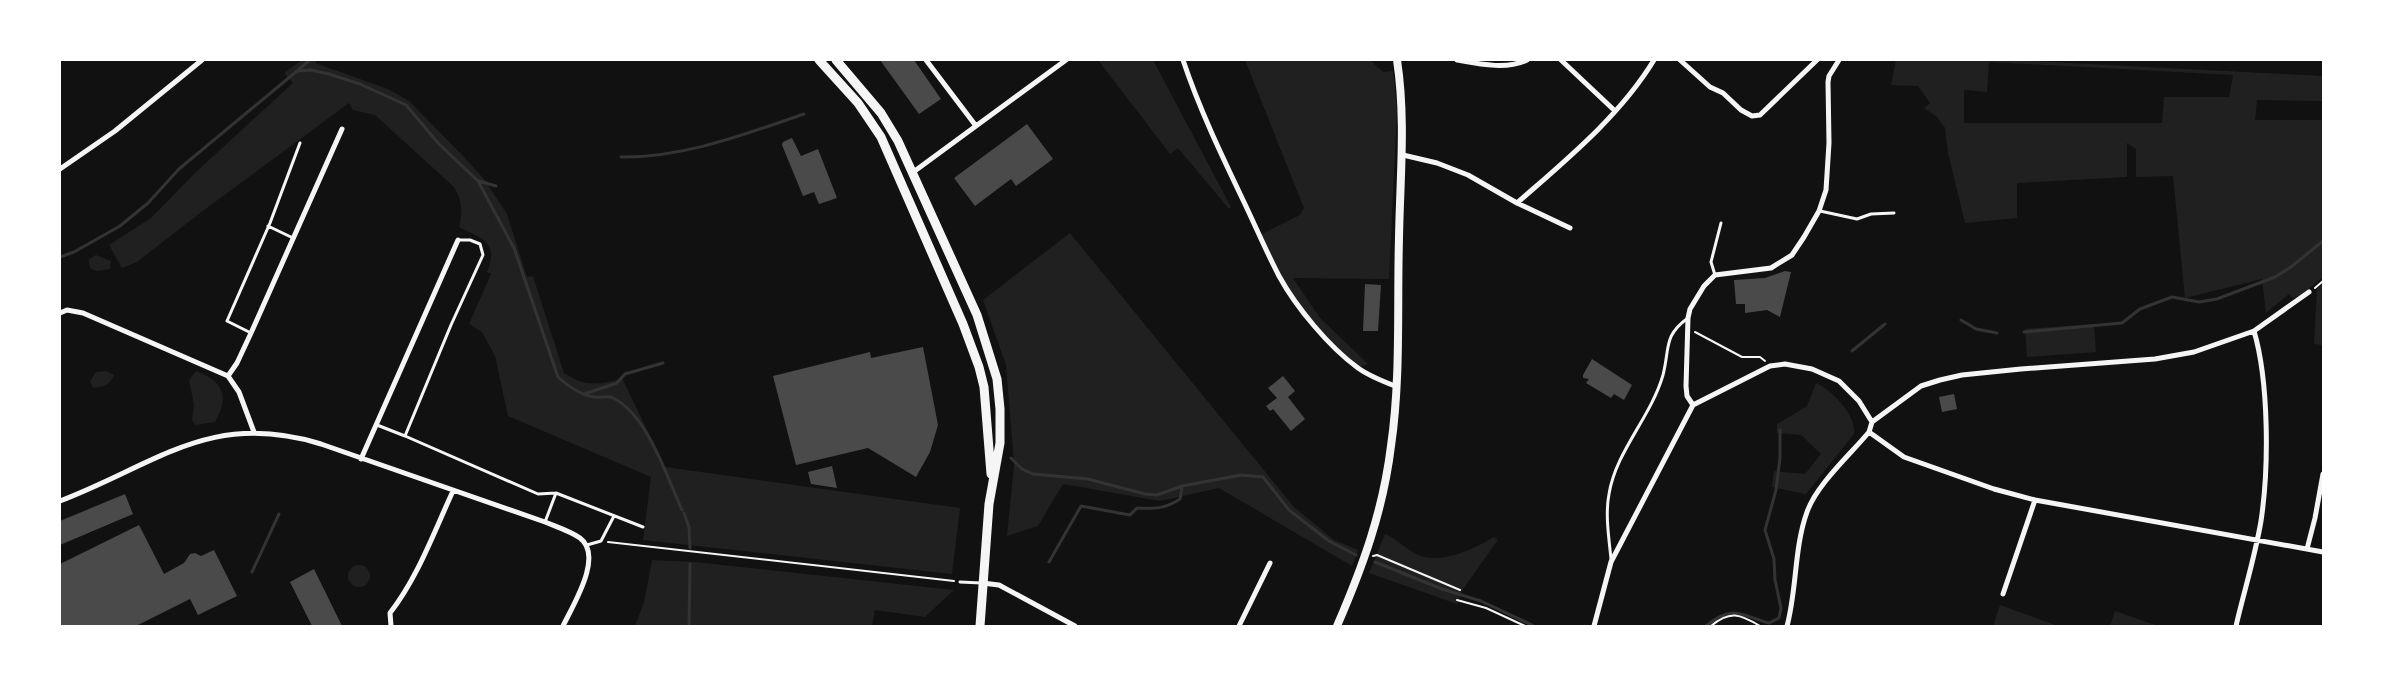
<svg xmlns="http://www.w3.org/2000/svg" width="2383" height="686" font-family="Raleway,sans-serif">
<rect width="100%" height="100%" fill="#111"/>
<path fill="#202020" fill-rule="evenodd" d="M302,60H318L315,63L388,89L409,101L465,158L484,179L507,214L527,277L533,276L564,373C578,382 589,386 607,382C613,381 617,381 621,376L665,467L960,508L952,574L643,540L651,477L508,416L495,356L482,332L469,324L491,274L487,272C499,242 483,239 459,227C463,212 462,200 454,187L375,115L353,110L349,103L200,213L137,262L122,268L109,245L151,218L196,172L293,83L284,73Z
M1098,60H1153L1231,207L1229,209L1178,148L1170,154Z
M1245,60H1370L1383,72L1393,71L1397,109L1389,279L1293,278L1320,318L1368,364L1358,368C1333,346 1309,321 1291,294C1279,276 1270,254 1260,235L1300,215L1304,208Z
M1896,60H2011L2323,76V101L2257,100L2255,120H2323V277L2298,298L2297,296L2293,298L2289,294L2266,313L2262,279L2185,298L2173,176L2136,177V149L2127,143V177L2017,183V218L1965,223L1948,153L1945,128L1937,117L1924,108L1930,103L1918,86L1891,85ZM1989,62L2233,75V76L2229,97H2164L2162,123H1964V90L1987,92Z
M1070,233L1294,507L1334,540L1358,550L1352,566L1219,488L1160,501L1063,484L1038,526L1007,536L1014,465L1006,365L983,300Z
M96,255L111,261L110,269L97,271L91,269L89,264V259Z
M2323,284V345L2314,344L2317,289Z
M2094,324L2096,352L2027,357L2025,329Z
M106,371L114,375C110,385 103,387 93,388L90,381L96,372Z
M196,371C223,382 230,395 215,422L195,425L192,420L194,405L189,380Z
M1816,383C1832,390 1857,416 1854,434L1806,494L1772,487L1774,471L1805,474L1821,454L1801,435L1777,433V424L1807,406Z
M1385,534C1397,539 1406,549 1418,555C1441,565 1474,549 1494,537L1498,540L1463,589L1457,604L1369,573Z
M652,560L695,562L954,590L925,617L875,610L872,626H635L644,602Z
M348 576a11 11 0 1 1 22 0a11 11 0 1 1-22 0Z
M2000,605L2058,626H1993Z
M2115,611L2158,626H2110Z"/>
<g fill="none" stroke-linecap="round" stroke-linejoin="round">
<path stroke="#333" stroke-width="3" d="M299,69L310,60
M621,157C684,158 745,134 804,114
M479,181L496,186
M60,257L74,252L120,226L148,203L179,169L297,71L311,70L329,74L360,84L406,105L438,143L478,181L514,248L558,377C568,386 580,395 594,397C601,398 607,395 613,398C647,414 667,477 682,510
M1961,320L1976,329L1997,333
M2024,332L2122,323L2140,309L2172,297L2199,302L2217,299L2275,277L2291,267L2323,241
M1852,351L1885,324
M584,394L617,383L625,374L663,363
M1011,458L1022,469L1033,474L1088,479L1145,494L1157,495L1182,486L1241,475L1263,477L1289,510L1329,541L1356,555
M684,513L689,527L690,548
M1049,562L1081,506L1130,515L1137,508C1154,509 1165,509 1180,499L1182,487
M1375,562L1442,589L1481,601L1534,626
M252,572L279,514
M689,626L690,564
M1706,626C1733,604 1740,615 1769,623L1779,618L1781,608L1775,580L1774,559L1765,530L1776,490L1780,458V430"/>
</g>
<path fill="#4a4a4a" d="M880,60H914L941,99L919,114Z
M1027,124L1053,159L1016,186L1011,179L975,206L954,178Z
M792,138L801,156L818,149L837,198L819,204L814,192L803,196L782,145L783,142Z
M1785,271L1791,272L1780,317L1767,310L1745,313V304H1736L1734,280L1765,278Z
M1365,284L1381,285L1378,331H1363Z
M923,347L938,425L930,452L916,477L868,448L796,465L773,376L870,352L871,358Z
M1592,359L1632,385L1624,400L1614,394L1611,398L1586,383L1589,379L1583,378V375Z
M1283,376L1295,391L1288,397L1305,419L1291,431L1273,409L1270,411L1266,406L1277,398L1268,388Z
M1954,394L1957,409L1942,412L1939,397Z
M832,466L837,488L811,484L808,472Z
M125,494L133,514L60,545V521Z
M139,525L164,574L184,563L190,554L195,553L201,556L214,550L237,596L198,615L190,599L136,626H60V564Z
M314,569L342,626H312L290,582Z"/>
<g fill="none" stroke-linecap="round" stroke-linejoin="round">
<path stroke="#f5f5f5" stroke-width="2" d="M2315,288L2323,281
M1695,332L1742,357H1760L1765,361
M608,542L954,581
M1373,556L1377,555L1460,590
M1457,600L1486,608L1525,626
M1711,626C1730,610 1740,614 1760,626"/>
<path stroke="#f5f5f5" stroke-width="3" d="M1820,211L1857,219L1871,214L1894,213
M268,226L293,238
M1715,275L1711,262L1721,223
M251,333L227,321L270,223L300,143
M377,425L405,436L451,325L483,255L480,244L470,240H458
M405,436L538,494L556,493L643,527
M545,522L556,493
M587,545L601,541L614,516
M1611,559C1609,538 1605,515 1609,494C1616,451 1651,417 1663,375C1670,348 1663,336 1688,318
M960,582L981,583"/>
<path stroke="#f5f5f5" stroke-width="5" d="M926,60L976,126
M1183,60C1199,108 1221,154 1243,200C1255,225 1266,251 1279,276C1296,307 1329,347 1358,368C1369,376 1382,381 1395,386
M1457,60C1479,64 1506,70 1527,60
M1561,60L1614,110
M1680,60L1710,87L1723,93L1741,110L1752,116L1760,115L1817,60
M1403,155L1437,163L1468,175L1517,203L1570,228
M60,169L115,131L202,60
M912,173L1066,60
M1517,203C1566,160 1620,116 1654,60
M60,313L67,310L83,313L228,376L239,392L254,432
M228,376L237,363L251,333L342,129
M1693,405L1687,396L1686,386L1688,318L1690,309L1704,286L1715,275L1771,268L1792,255L1804,237L1819,211L1826,190L1829,143L1828,82L1829,76L1839,60
M1872,422L1921,386L1940,380L1962,375L2021,369L2155,359L2194,352L2254,331L2309,292
M1869,432L1904,457L1994,489L2035,500L2323,552
M361,459L458,240
M60,501C157,464 210,410 321,444L545,522C557,527 570,531 580,538C604,556 573,605 563,626
M2307,549L2315,518L2323,474
M982,583L999,585L1075,626
M2003,594L2035,500
M391,626L390,613C418,577 434,532 453,491
M1239,626L1270,563
M1594,626L1611,562L1693,405L1770,366L1785,364L1812,369L1839,381L1859,401L1872,422
M1787,626C1797,589 1794,548 1807,512C1817,484 1850,455 1869,432L1872,422
M2236,626C2244,591 2255,557 2261,521C2269,468 2269,382 2254,331"/>
<path stroke="#f5f5f5" stroke-width="8" d="M1337,626C1363,566 1383,511 1391,446C1401,377 1397,306 1399,238C1400,178 1406,119 1397,60"/>
<path stroke="#f5f5f5" stroke-width="9" d="M819,60L858,103L881,137L963,324L979,367L984,387L991,474
M836,60L881,113L898,141L977,315L997,379L1000,409V443L989,504L980,626"/>
</g>
<rect width="2383" height="686" fill="none" stroke="#ffffff" stroke-width="122"/>
</svg>
